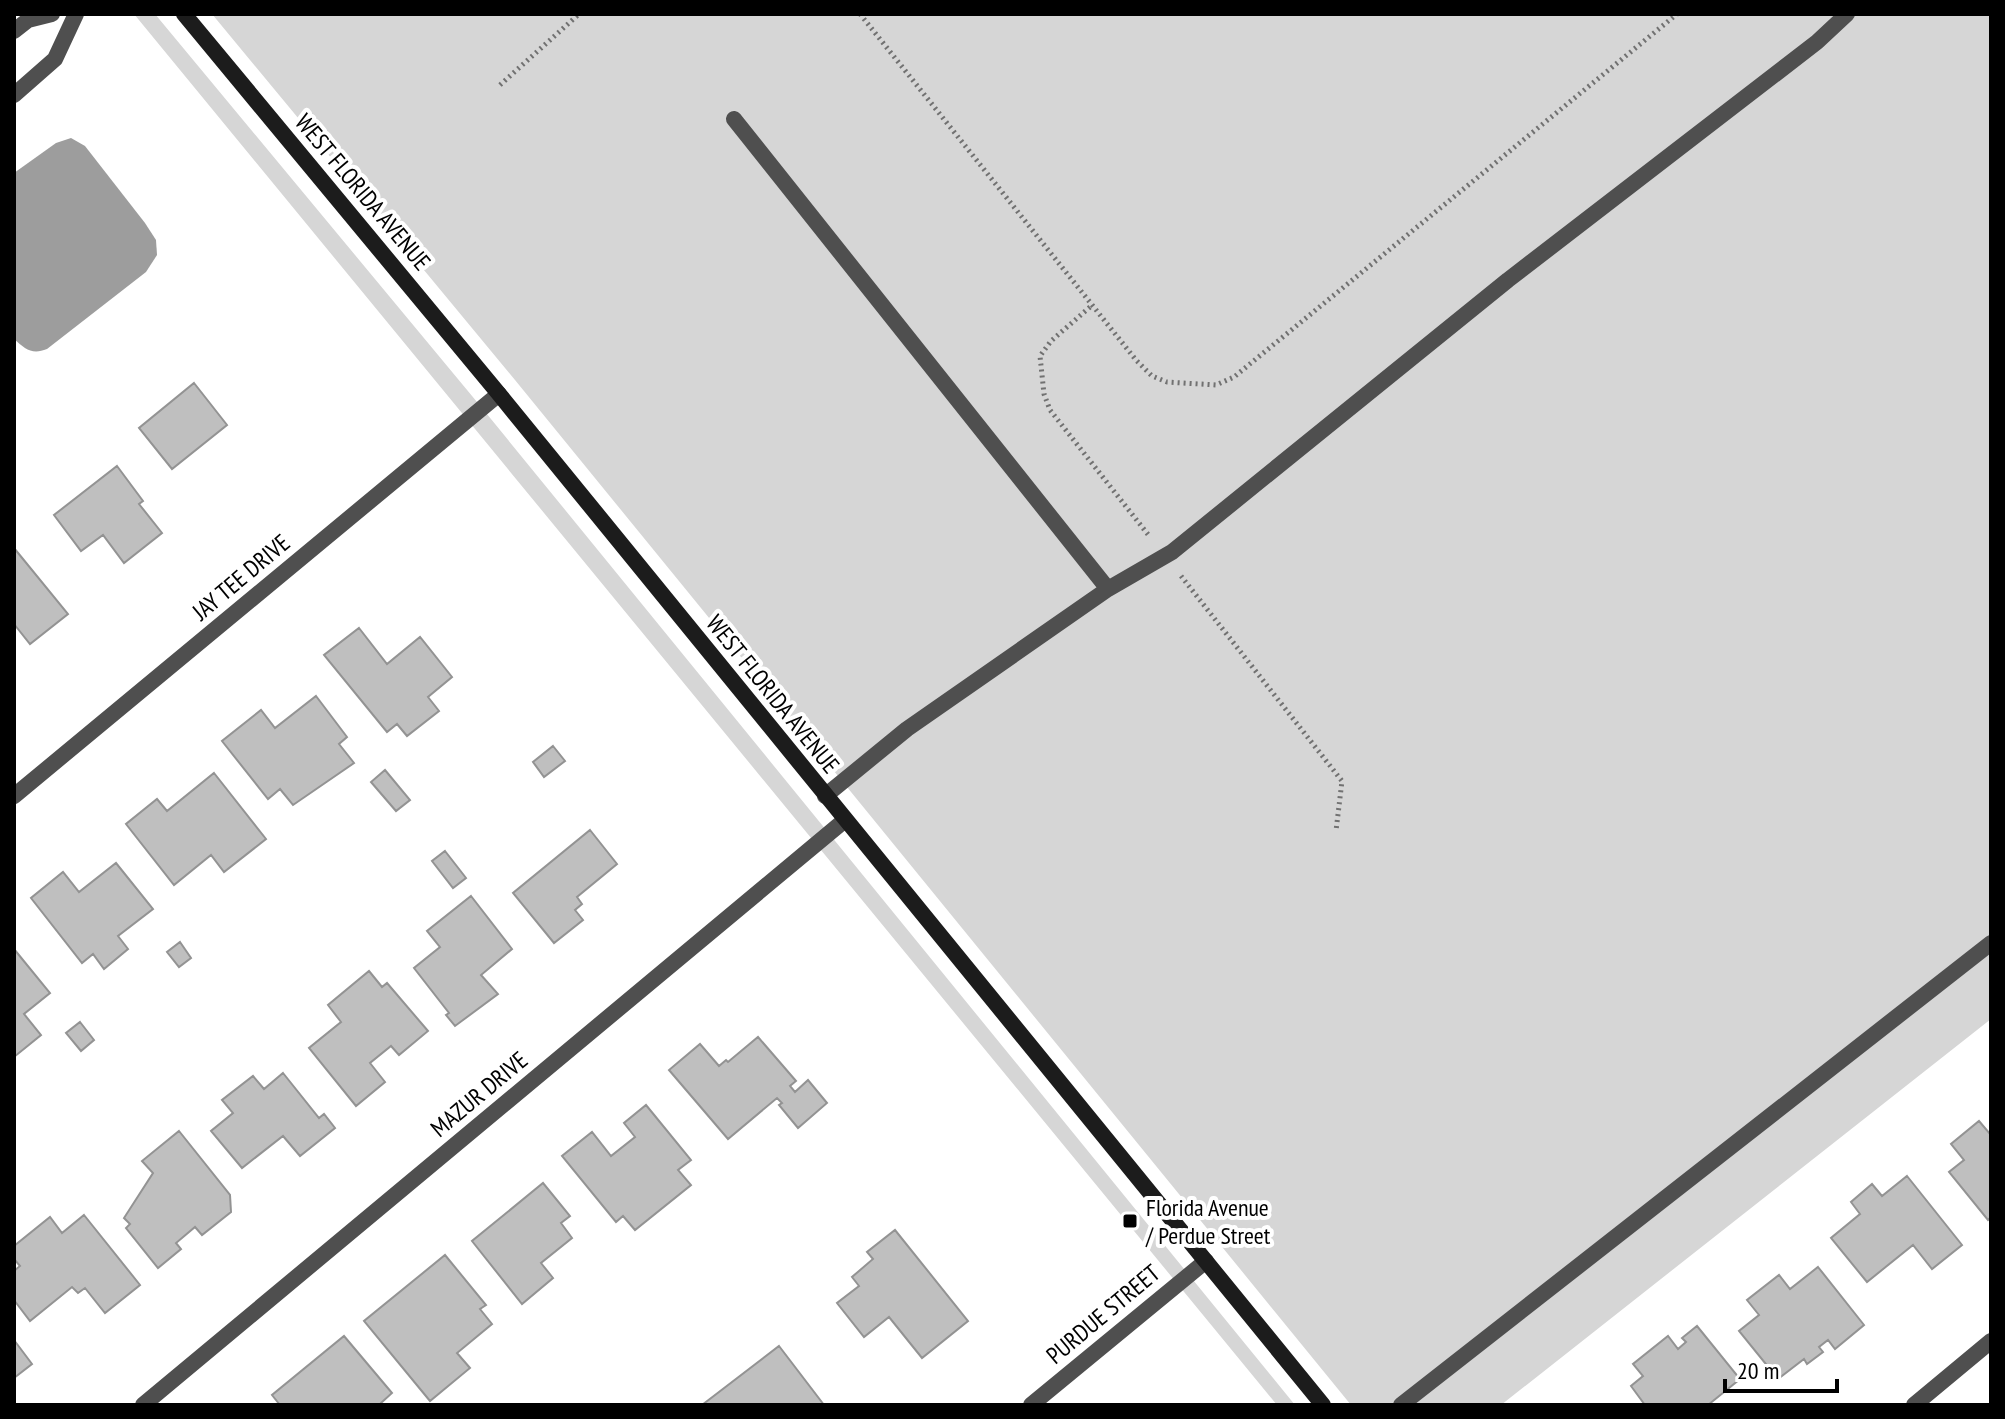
<svg xmlns="http://www.w3.org/2000/svg" width="2005" height="1419" font-family="'PT Sans Narrow',sans-serif">
<rect width="100%" height="100%" fill="#fff"/>
<path fill="#d6d6d6" d="M134,14H155L482,408L1295,1405H1277Z
M212,14H1991V1019L1501,1405H1351L515,380Z"/>
<path fill="#9d9d9d" d="M71,138L85,146L145,223L156,240L157,255L146,272L47,349C32,355 25,349 14,339V173L56,143Z"/>
<path fill="#bfbfbf" stroke="#939393" stroke-width="2" d="M194,383L227,425L172,469L139,428Z
M117,466L143,501L139,504L162,533L124,563L103,535L81,551L54,515Z
M14,548L68,614L30,644L14,624Z
M359,628L387,664L420,637L452,677L428,697L439,711L407,736L397,724L387,732L324,655Z
M316,696L347,737L339,744L354,763L293,805L280,789L268,799L222,741L261,710L275,728Z
M553,746L565,761L544,777L533,762Z
M385,770L410,800L396,811L371,782Z
M214,773L266,839L224,872L211,855L174,885L126,824L157,799L167,811Z
M590,830L617,864L577,897L582,904L575,910L583,920L554,943L513,893Z
M445,851L466,878L453,888L432,861Z
M116,863L153,909L118,936L128,949L104,969L93,954L82,963L31,898L63,872L79,892Z
M471,896L512,949L481,975L498,994L455,1026L446,1015L449,1013L414,968L440,947L427,931Z
M180,942L191,958L179,967L167,952Z
M14,949L50,993L24,1014L41,1035L14,1057Z
M369,971L382,987L387,983L428,1031L399,1055L391,1046L370,1063L385,1082L356,1106L309,1048L341,1022L328,1005Z
M80,1022L94,1040L81,1051L66,1033Z
M758,1037L796,1081L790,1086L795,1092L808,1080L827,1103L798,1128L779,1105L782,1103L777,1098L728,1139L669,1070L700,1044L719,1066L726,1060L728,1062Z
M283,1073L319,1118L324,1114L335,1128L300,1156L283,1136L242,1168L211,1131L233,1113L222,1100L253,1076L264,1089Z
M646,1105L691,1160L678,1170L691,1185L635,1230L623,1216L616,1222L562,1156L592,1132L611,1156L635,1137L624,1123Z
M1979,1121L1991,1135V1217L1988,1220L1949,1172L1964,1160L1951,1144Z
M179,1131L230,1195L231,1212L202,1235L195,1227L176,1243L181,1249L158,1268L126,1228L130,1224L124,1218L153,1173L142,1161Z
M1907,1176L1962,1245L1932,1269L1913,1245L1867,1282L1831,1238L1860,1214L1851,1202L1872,1184L1882,1196Z
M543,1183L570,1216L561,1223L572,1238L541,1263L553,1278L522,1304L472,1241Z
M84,1215L140,1285L105,1313L85,1288L78,1293L72,1287L30,1321L14,1300V1271L20,1266L14,1259V1246L50,1217L62,1233Z
M895,1230L968,1321L922,1358L889,1317L864,1337L837,1303L859,1286L852,1277L873,1259L867,1252Z
M445,1255L486,1305L480,1309L492,1324L457,1353L470,1368L430,1401L364,1321Z
M1818,1267L1864,1325L1835,1349L1828,1340L1819,1347L1823,1352L1807,1364L1804,1359L1778,1379L1739,1331L1759,1315L1747,1300L1779,1275L1790,1289Z
M1697,1326L1740,1379L1708,1405H1645L1631,1386L1643,1376L1633,1364L1668,1336L1678,1349L1686,1342L1682,1338Z
M344,1336L392,1393L381,1403L382,1405H280L272,1395Z
M14,1340L32,1364L14,1378Z
M779,1346L824,1405H702Z"/>
<g fill="none" stroke-linecap="round" stroke-linejoin="round">
<path stroke="#717171" stroke-width="5" stroke-dasharray="2 4" stroke-linecap="butt" d="M860,14L1136,360L1152,376L1167,382L1216,385L1234,377L1677,14
M500,85L579,14
M1090,307L1051,341L1040,356L1044,394L1050,410L1150,537
M1181,576L1342,781L1336,831"/>
<path stroke="#4f4f4f" stroke-width="16" d="M734,119L1108,589L907,729L825,796
M1108,589L1172,552L1508,280L1817,42L1847,14
M1401,1405L1991,943"/>
<path stroke="#4f4f4f" stroke-width="16" d="M14,31L28,20L52,14
M14,95L55,59L76,14
M14,796L499,394
M143,1405L845,820
M1031,1405L1206,1261
M1914,1405L1991,1341"/>
<path stroke="#1c1c1c" stroke-width="16" d="M184,14L499,394L1323,1405"/>
</g>
<rect fill="#000" stroke="#fff" stroke-width="3" x="1122" y="1213" width="16" height="16" rx="4"/>
<g text-anchor="middle" dominant-baseline="central" stroke-width="8" stroke-linejoin="round" paint-order="stroke">
<g font-size="24" fill="#000" stroke="#fff">
<text transform="translate(363 192) rotate(50)">WEST FLORIDA AVENUE</text>
<text transform="translate(241 577) rotate(-40)">JAY TEE DRIVE</text>
<text transform="translate(773 694) rotate(51)">WEST FLORIDA AVENUE</text>
<text transform="translate(479 1094) rotate(-40)">MAZUR DRIVE</text>
<text transform="translate(1103 1314) rotate(-40)">PURDUE STREET</text>
</g>
<g font-size="24" fill="#000" stroke="#fff" text-anchor="start">
<text x="1146" y="1207">Florida Avenue<tspan x="1146" dy="28">/ Perdue Street</tspan></text>
</g>
</g>
<rect width="2005" height="1419" fill="none" stroke="#000000" stroke-width="32"/>
<path d="M1725 1379v12h112v-12" fill="none" stroke="#000000" stroke-width="4"/>
<text x="1737" y="1379" font-size="24" fill="#000000" stroke="#ffffff" stroke-width="6" paint-order="stroke">20 m</text>
</svg>
